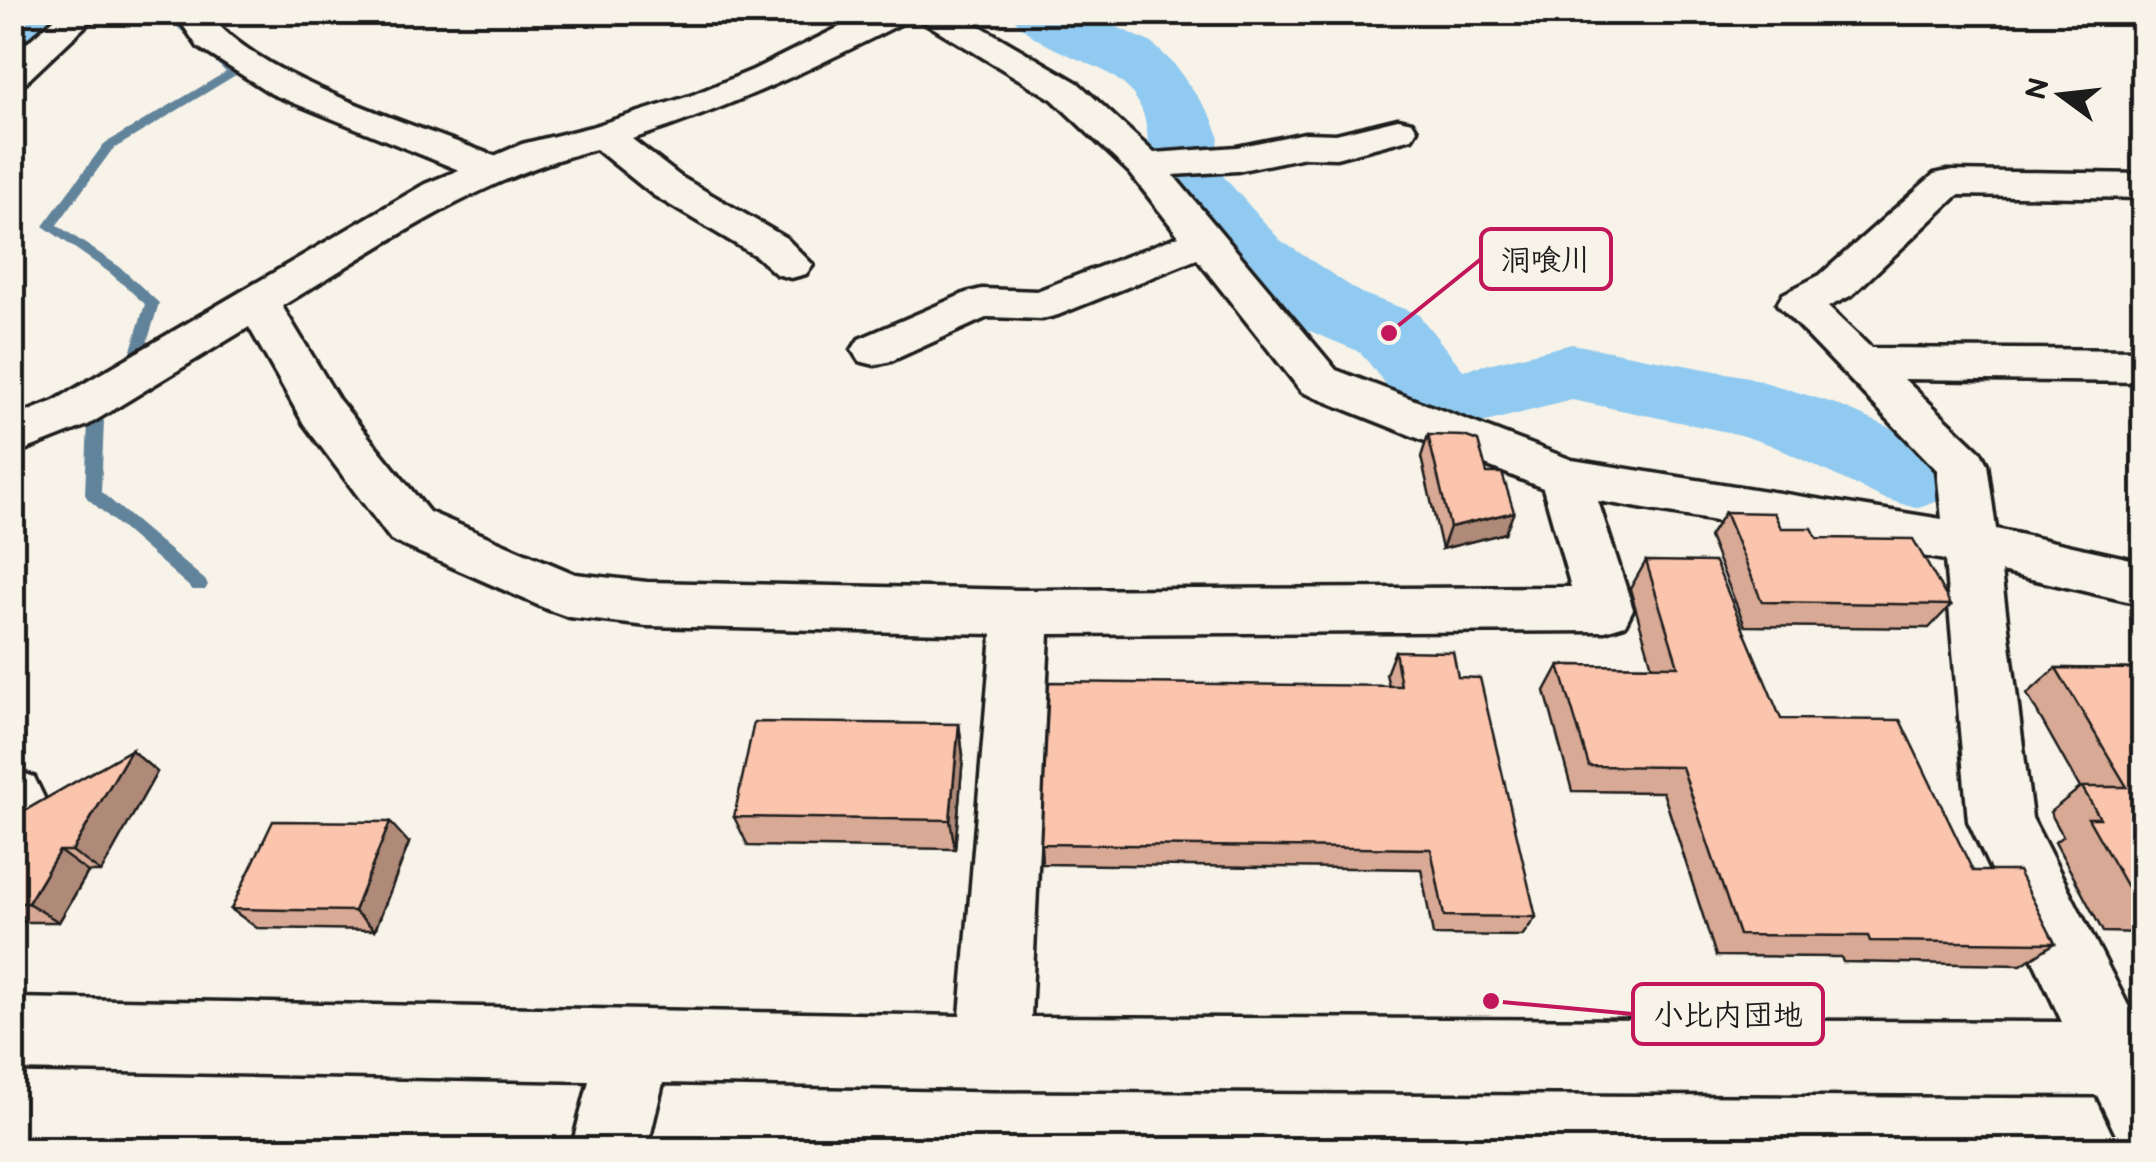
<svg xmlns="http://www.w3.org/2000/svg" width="2156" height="1162" font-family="'Balsamiq Sans','Klee One',sans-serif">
<rect width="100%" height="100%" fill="#f7f3e8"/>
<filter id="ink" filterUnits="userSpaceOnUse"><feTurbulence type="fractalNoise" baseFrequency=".01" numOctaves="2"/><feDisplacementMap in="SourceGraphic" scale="20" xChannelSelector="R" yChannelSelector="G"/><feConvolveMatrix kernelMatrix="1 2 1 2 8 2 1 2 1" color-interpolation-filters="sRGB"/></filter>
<g filter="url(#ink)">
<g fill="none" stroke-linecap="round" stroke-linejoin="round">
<path fill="#62849b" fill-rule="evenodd" d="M161,12H173L239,73L112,150L57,225L120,267L159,303L145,350L138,355L131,350L145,304L110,273L43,226L104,144L226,72Z
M2116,12H2132L2144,17V24Z
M96,416L104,421L101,492L205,580L208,585L205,590H193L87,498L85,494L88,421Z"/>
<path fill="#91caf0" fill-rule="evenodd" d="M12,12H55L34,36L12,41Z
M1009,12H1084L1152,43L1174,64L1211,116L1219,136L1216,168L1280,240L1361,293L1418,314L1463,370L1572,344L1748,377L1833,403L1947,452L1960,475L1947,498L1915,508L1883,498L1771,445L1737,434L1572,400L1446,432L1416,424L1400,417L1387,396L1385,383L1360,352L1305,329L1256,298L1226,272L1189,231L1146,170C1164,47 1054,78 1009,12Z"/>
<defs>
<path id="minor" d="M62,12H100L25,83L12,86V56Z
M174,12H208C254,78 417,125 494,156L522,144L591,127L690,96L753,70L870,12H956L1078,83L1154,153L1237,147L1305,133L1336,134L1398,119L1412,122L1417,130L1412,138L1336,158L1305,157L1237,171L1173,175L1336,370L1572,460L1942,519L1937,470L1777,304L1783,294L1820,275L1934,174L1948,171L2144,174V198L1958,195L1852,295L1828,307L1871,348L2144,350V382L1904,379L1980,451L1987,464L1996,529L2144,562V605L2001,572L2032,818L2137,1023H2144V1150L2118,1139L2097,1095L993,1089L663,1083L647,1150H571L589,1081L12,1070V998L960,1016L992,634L647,626L569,617L549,610L391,540L304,424L249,327L88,425L12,455V418L54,401L425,184L459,170L272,94L198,47ZM914,13L919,19L1052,99L1130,173L1179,236L1037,291L982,289L966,293L859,339L852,350L859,361L875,365L891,361L988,317L1042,319L1058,315L1197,259L1302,392L1543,488L1571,587L1022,590L647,582L575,574L429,512L339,400L282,306C383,245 480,177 596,149L653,195L756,256L776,274L791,278L806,274L813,265L786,238L681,177L632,139C732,107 816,67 910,19ZM1598,501L1945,560L1968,821L2062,1022L1031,1017L1049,634L1605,631L1625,625L1633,609Z
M12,769L34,777L48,806L38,826L16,834L12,833Z"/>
</defs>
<use href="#minor" stroke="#1c1c1c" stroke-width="7"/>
<use href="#minor" fill="#f7f3e8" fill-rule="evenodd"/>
</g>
<path fill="#d8a995" stroke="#1c1c1c" stroke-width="2.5" d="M1428,435L1505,533L1442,549L1421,457Z
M1725,512L1817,538L1951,605L1929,628L1745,626L1709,537Z
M1646,561L1781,719L1973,871L2055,943L2021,965L1843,962L1841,957L1716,956L1663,792L1572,791L1545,691L1559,665L1652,666L1630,589Z
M1395,651L1458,677L1536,917L1522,936L1433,935L1421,869L1042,864L1041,844L1389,686L1386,674Z
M2056,668L2144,669V933L2103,932L2055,842L2063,836L2050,812L2080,788L2027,694Z
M959,724L963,756L955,849L748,846L734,817Z
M131,750L157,772L101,872H88L59,922H12V818Z
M409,843L375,930L257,928L231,909Z"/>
<path fill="#b08a79" stroke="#1c1c1c" stroke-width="2.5" d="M1514,512L1505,533L1442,549L1450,527Z
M959,724L963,756L955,849L950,820Z
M131,750L157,772L101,872L72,851Z
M390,822L409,843L375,930L354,911Z
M59,851L88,872L59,922L28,903Z"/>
<path fill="#fbc5ad" stroke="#1c1c1c" stroke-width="2.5" d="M1428,435L1464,436L1478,441L1487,473H1502L1514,512L1450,527Z
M1725,512L1774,513L1781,528H1812L1817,538L1913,539L1951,605L1762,602Z
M1646,561L1715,562L1781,719L1900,720L1973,871H2018L2055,943L1870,941L1868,936L1739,935L1682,767L1589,766L1559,665L1678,666Z
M1395,651L1453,652L1458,677L1480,678L1536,917L1444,916L1431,849L1041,844L1049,682L1401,686Z
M2056,668L2144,669V910H2140L2088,818H2100L2082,787H2127Z
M754,722L959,724L950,820L734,817Z
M131,750L72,851H59L28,903H12V818Z
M273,821L390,822L354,911L231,909Z
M254,1148L320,1150H253Z"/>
</g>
<path fill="none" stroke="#c2185b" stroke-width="4" d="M1389 333L1481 259M1491 1001L1633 1014"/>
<g fill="#c2185b" stroke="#f7f3e8" stroke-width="4">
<circle cx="1389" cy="333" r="10"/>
<circle cx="1491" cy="1001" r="10"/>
</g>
<g fill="#f7f3e8" stroke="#c2185b" stroke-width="4">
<rect x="1481" y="229" width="130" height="60" rx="10"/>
<rect x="1633" y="984" width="190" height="60" rx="10"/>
</g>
<g font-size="30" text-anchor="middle" font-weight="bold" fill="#1c1c1c">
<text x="1546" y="270">洞喰川</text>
<text x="1728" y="1025">小比内団地</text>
</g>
<rect width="2156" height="1162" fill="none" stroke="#f7f3e8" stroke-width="50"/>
<rect x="25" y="25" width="2106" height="1112" fill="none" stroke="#1c1c1c" stroke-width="4" filter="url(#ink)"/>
<g transform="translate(2061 95) rotate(285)" stroke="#f7f3e8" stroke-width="8" paint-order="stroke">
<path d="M0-8L18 38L0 25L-18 38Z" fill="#1c1c1c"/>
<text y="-15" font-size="28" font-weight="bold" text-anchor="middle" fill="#1c1c1c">N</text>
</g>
</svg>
